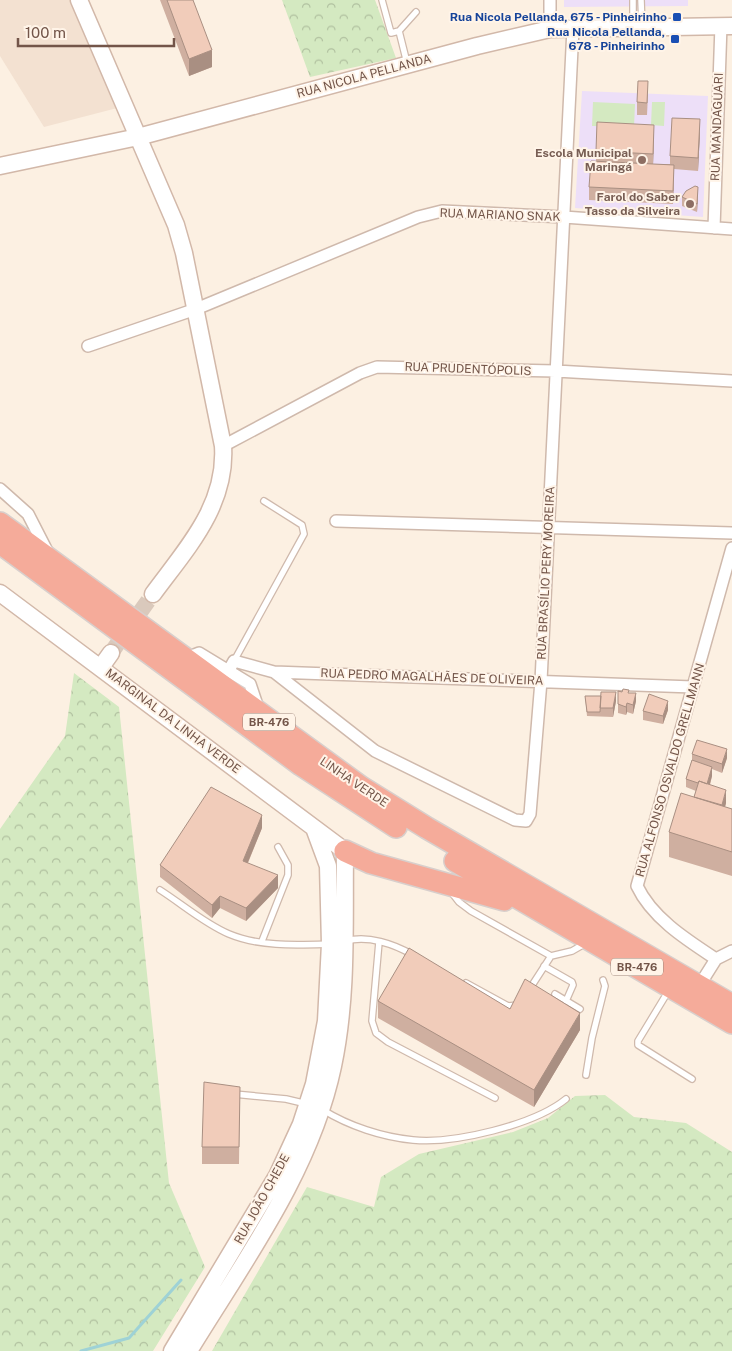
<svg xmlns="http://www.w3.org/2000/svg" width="732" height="1351" font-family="'Public Sans',sans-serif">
<defs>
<pattern id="forest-crowns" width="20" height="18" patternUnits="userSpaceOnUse" patternTransform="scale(1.25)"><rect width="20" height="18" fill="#d4e9c1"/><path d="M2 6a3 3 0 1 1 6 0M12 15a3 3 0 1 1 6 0" fill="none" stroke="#b0c09f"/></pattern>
</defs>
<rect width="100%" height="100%" fill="#fcf0e2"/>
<path fill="#f3e1d1" d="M0,0H79L125,106L44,127L0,56Z"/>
<path fill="#eddff8" d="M564,0H688V6L564,7Z
M582,91L708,96L703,217L575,208Z"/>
<path fill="url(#forest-crowns)" d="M282,0H375L396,58L310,77Z
M74,673L119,707L169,1183L205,1267L153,1351H0V829L65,736Z
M605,1095L634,1117L686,1123L732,1152V1351H212L307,1187L374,1207L381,1177L419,1154L513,1132L548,1118L575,1096Z"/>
<path fill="#d4e9c1" d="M593,102L635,104L634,127L592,126Z
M652,102H665L664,126L651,125Z"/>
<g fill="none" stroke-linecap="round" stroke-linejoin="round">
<path stroke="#9ed2d6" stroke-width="3" d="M81,1351L129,1338L181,1280"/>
<path stroke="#dac9bc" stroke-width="16" stroke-dasharray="16 8" stroke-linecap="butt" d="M111,653L153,594"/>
<defs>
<path id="lane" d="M382,0L391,33L399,31L416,12
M641,0L642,27
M633,25V0
M399,31L407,63
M234,661L304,534L302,525L264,501
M160,890C182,904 205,924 229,934C260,947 297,945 330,944
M452,893L459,902L471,911L551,956L529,990
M262,941L288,875V865L278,847
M346,941C368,935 394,944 413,955
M379,942L372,1021L376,1033L388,1042L495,1098
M551,956L572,951L586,943
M544,966L572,982L573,985L566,1001
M466,983L508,1006L518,1005
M669,990L638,1041V1045L692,1079
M555,994L580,1009
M586,1075L592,1038L605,986L603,980
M234,1094L286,1099L307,1104
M323,1110C349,1126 382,1137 413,1140C454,1144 534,1125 566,1099"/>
<path id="street" d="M550,0V29
M714,228L721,25
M88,346L196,309L418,217L442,211L564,217L732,229
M223,446L360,373L377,367L556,371L732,381
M0,489L28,514L48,553
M336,521L732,533
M184,659L199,653L250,684L259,711
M229,670L234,661L274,672L693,687
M274,672L375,751L515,820L526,821L530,814L541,681L573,28
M716,959C687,940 652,918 637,886L732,548
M699,986L716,959L732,951"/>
<path id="secondary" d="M79,0L176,225L184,253L223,446C227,506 186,549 153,594
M0,166L138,137L477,46L550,29L732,26
M0,593L345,851C344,923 348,995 333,1066C311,1171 244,1261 189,1351
M101,667L111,653
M172,1351L277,1176L301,1124L314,1084L326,1021L330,944L328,866L314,828"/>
<path id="highway" d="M0,523L361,787L427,828L732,1005
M0,543L301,765L396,827
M345,851L371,863L504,900
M455,861L732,1023"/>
</defs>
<use href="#lane" stroke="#cfb9ac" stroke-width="8"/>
<use href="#street" stroke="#cfb9ac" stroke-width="14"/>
<use href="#secondary" stroke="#d2b8a9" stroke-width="19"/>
<use href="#highway" stroke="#d8cfcc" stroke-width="24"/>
<use href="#lane" stroke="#fff" stroke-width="5.5"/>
<use href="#street" stroke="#fff" stroke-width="11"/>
<use href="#secondary" stroke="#fff" stroke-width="16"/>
<use href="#highway" stroke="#f5ab9a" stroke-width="21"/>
</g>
<path fill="#cfafa0" d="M160,0H193L212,67L189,76Z
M648,94L647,115H637V102Z
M700,132L698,171L674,169L673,204L589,200V187L596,161V151L654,138L653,164H670V156Z
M698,195L697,212L682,206V197Z
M618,691L629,693L636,701L633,714L627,712L626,715L618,713Z
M585,696L616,701L613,717L587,716Z
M668,710L663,724L643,720V711Z
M692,754L727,758L722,773L712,769V776L710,785L726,803L725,807L732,809V876L669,857V832L694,797L696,791L686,787V779L692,760Z
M262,828L248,863L278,888L246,921L220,908L212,918L160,877V865Z
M378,1001L510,1009L580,1030L534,1107L378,1018Z
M240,1087L239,1164H202V1147Z"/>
<path fill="#a98f82" d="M212,50V67L189,76V59Z
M700,119V132L698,171V158Z
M654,125V138L653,166V154Z
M674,165V177L673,204V191Z
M698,187V195L697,212V204Z
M616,692V701L613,717V708Z
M636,693V701L633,714V705Z
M668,701V710L663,724V716Z
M627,703V712L626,715V707Z
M727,749V758L722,773V764Z
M712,767V776L707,794V785Z
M726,790V803L721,822V809Z
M262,815V828L243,874V861Z
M278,875V888L246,921V908Z
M220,896V908L212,918V905Z
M580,1013V1030L534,1107V1090Z"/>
<path fill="#f1ccba" stroke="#a98f82" d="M167,0H193L212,50L189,59Z
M638,81H648L647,103L637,102Z
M672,118L700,119L698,158L670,156Z
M597,122L654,125L653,154L596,151Z
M591,161L674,165L673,191L589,187Z
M695,186L698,187L697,204L682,197L686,191Z
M623,689L629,690L628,693H636L633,705L627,703L626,707L618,704V691L622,692Z
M601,692H616L613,708H600Z
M649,694L668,701L663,716L643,711Z
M585,696H601L600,712H587Z
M697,740L727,749L722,764L692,754Z
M692,760L712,767L707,784L699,781L698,783L686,779Z
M699,781L726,790L722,805L694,797Z
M211,787L262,815L243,861L278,875L246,908L220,896L212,905L160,865Z
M681,793L732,809V852L669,832Z
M409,948L510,1009L525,979L580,1013L534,1090L378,1001Z
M204,1082L240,1087L239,1147H202Z"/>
<g fill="#1a4fb4" stroke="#fff4e8" stroke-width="2">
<rect x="672" y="12" width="10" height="10" rx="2.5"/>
<rect x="670" y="34" width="10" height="10" rx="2.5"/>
</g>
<g fill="#8d6e63" stroke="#fff4e8" stroke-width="2">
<circle cx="642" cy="160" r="5"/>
<circle cx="690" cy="204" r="5"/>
</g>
<g text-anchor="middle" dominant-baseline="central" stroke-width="4" stroke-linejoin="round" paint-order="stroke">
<g fill="#fff4e8" stroke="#9d8579" stroke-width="1">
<rect x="243" y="713.5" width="52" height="17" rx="4"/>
<rect x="611" y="958.5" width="52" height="17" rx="4"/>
</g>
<g font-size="11" font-weight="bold" fill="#735549">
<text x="269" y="722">BR-476</text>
<text x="637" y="967">BR-476</text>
</g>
<g font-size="12" font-weight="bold" fill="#164399" stroke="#fff4e8" text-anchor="end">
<text x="667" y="17">Rua Nicola Pellanda, 675 - Pinheirinho</text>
<text x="665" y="32">Rua Nicola Pellanda,<tspan x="665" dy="14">678 - Pinheirinho</tspan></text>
</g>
<g font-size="12" fill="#735549" stroke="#fff4e8">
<text transform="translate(364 76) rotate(-15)">RUA NICOLA PELLANDA</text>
<text transform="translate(717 127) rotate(-88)">RUA MANDAGUARI</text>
<text transform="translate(500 215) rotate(2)">RUA MARIANO SNAK</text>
<text transform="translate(468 369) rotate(2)">RUA PRUDENTÓPOLIS</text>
<text transform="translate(546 573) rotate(-87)">RUA BRASÍLIO PERY MOREIRA</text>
<text transform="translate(432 677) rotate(2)">RUA PEDRO MAGALHÃES DE OLIVEIRA</text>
<text transform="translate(173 721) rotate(37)">MARGINAL DA LINHA VERDE</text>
<text transform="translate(670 770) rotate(-74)">RUA ALFONSO OSVALDO GRELLMANN</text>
<text transform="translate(354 782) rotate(34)">LINHA VERDE</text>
<text transform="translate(262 1199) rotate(-61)">RUA JOÃO CHEDE</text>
</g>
<g font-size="12" font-weight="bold" fill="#785e54" stroke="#fff4e8" text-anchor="end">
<text x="632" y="153">Escola Municipal<tspan x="632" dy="14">Maringá</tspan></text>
<text x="680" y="197">Farol do Saber<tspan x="680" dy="14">Tasso da Silveira</tspan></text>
</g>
</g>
<path d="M18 38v8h156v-8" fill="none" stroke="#735549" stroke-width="2.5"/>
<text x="25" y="38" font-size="15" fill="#735549" stroke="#fff4e8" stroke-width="4" paint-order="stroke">100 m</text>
</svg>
